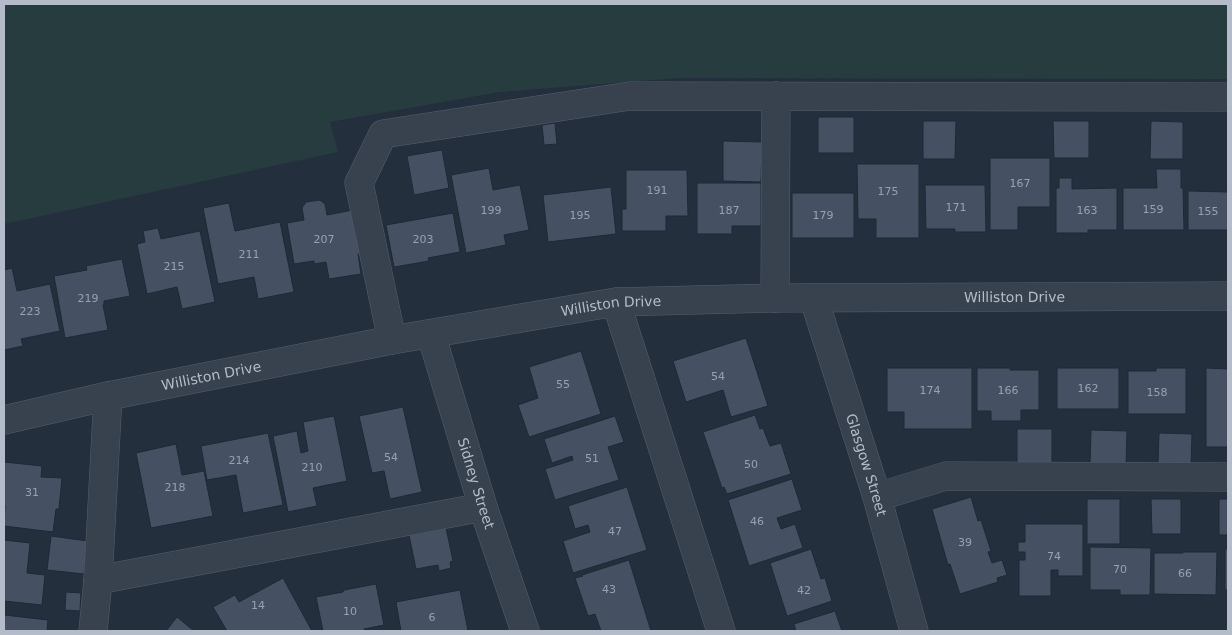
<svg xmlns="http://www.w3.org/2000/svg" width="1232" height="635" font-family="'DejaVu Sans',sans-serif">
<rect width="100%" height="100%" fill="#242f3e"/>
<path fill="#263c3f" d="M4,4H1228V79L679,78L500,92L330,122L338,152L4,224Z"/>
<path fill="#455162" stroke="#1f2835" d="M818,117H854V153H818Z
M923,121H956L955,159H923Z
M1053,121H1089V158H1054Z
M1151,121L1183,122V159H1150Z
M555,123L557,144L544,145L542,125Z
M723,141L762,142L761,182L723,181Z
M442,150L449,188L414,195L407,156Z
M990,158H1050V207H1018V230H990Z
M857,164H919V238H876V219H858Z
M489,168L493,190L520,185L529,230L504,235L506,245L466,253L451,175Z
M1156,169H1181V188H1183L1184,230H1123V188H1157Z
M626,170H687L688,216H666V231H622V209H626Z
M1059,178H1072V189L1117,188V230H1088V233H1056V188H1059Z
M697,183H761V226H732V234H697Z
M925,185H985L986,232H955V229H926Z
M611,187L616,234L548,242L543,195Z
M1188,191L1228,192V230H1188Z
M792,193H854V238H792Z
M320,200L325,204L327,215L353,210L360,254H358L361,274L329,279L326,262L314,264V261L294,264L287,223L304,220L302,208L306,202Z
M229,203L235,231L280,222L294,292L258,299L254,277L218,284L203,208Z
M453,213L460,252L428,258L429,261L394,267L386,225Z
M158,228L161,239L200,231L215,302L182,309L177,287L147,294L137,244L145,242L143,231Z
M122,259L130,296L104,301V305H103L108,330L65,338L54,276L87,270L86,266Z
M12,268L17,291L50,284L60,331L21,339L23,346L4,350V270Z
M746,338L768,406L731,417L723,390L686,402L673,361Z
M581,351L601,414L529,437L518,405L538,398L529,367Z
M887,368H972V429H904V412H887Z
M977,368H1010V370H1039V410H1021V421H991V411H977Z
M1057,368H1119V409H1057Z
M1156,368H1186V414H1128V371H1156Z
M1206,368L1228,369V447H1206Z
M403,407L422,492L390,499L384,471L372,473L359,416Z
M755,415L760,429L763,428L770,446L781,443L791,474L727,494L724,487L722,488L703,432Z
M334,416L347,481L313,488L317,506L288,512L273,436L297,431L301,453L308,451L303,422Z
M615,416L624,442L608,447L619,480L555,500L545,469L573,460L572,456L552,463L544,439Z
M1017,429H1052V465H1017Z
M1091,430L1127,431L1126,466H1090Z
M268,433L283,505L243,513L236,475L207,480L201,446Z
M1159,433L1192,434L1191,465H1158Z
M176,444L182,475L204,471L213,516L151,528L136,453Z
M4,462L42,466L41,477L62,478L59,509H56L53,532L4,526L5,505H4Z
M792,479L802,510L777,518L781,529L795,524L803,548L749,566L728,500Z
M627,487L647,550L573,573L563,541L590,532L588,525L575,529L568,506Z
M971,497L978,521L981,520L991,551L988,552L992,563L1002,560L1007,575L997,578L998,582L960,594L950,564L948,565L932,509Z
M1087,499H1120V544H1087Z
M1151,499H1181V534H1152Z
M1219,499H1228V535H1219Z
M1025,524H1083V576H1058V570H1051V596H1019V560H1025V552H1018V542H1025Z
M446,528L453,561L450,562L451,568L439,571L438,565L416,569L409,535Z
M51,536L88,541L84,574L47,570Z
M4,540L30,543L27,573L45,575L42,605L4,601Z
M1090,547L1151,548L1150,595H1120V590H1090Z
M811,549L821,579L825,578L832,601L787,616L770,563Z
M1225,549H1228V590H1225Z
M1183,552H1217L1216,595L1154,594V553H1183Z
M629,560L651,631H601L595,614L588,616L575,578L583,576L582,575Z
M283,578L312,631H227L213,607L235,595L239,602Z
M376,584L384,625L364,629L365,631H323L316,597L343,592L344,591V590Z
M460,590L468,631H401L396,602Z
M66,592L81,593L80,611L65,610Z
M835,611L842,631H796L794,624Z
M4,615L48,620L47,631H4Z
M177,617L194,631H166Z"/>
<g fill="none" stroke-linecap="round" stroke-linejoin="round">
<defs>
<g id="minor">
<path d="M775,298L776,96"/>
<path id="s1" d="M814,299L877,497L914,631"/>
<path d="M616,302L721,631"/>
<path id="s2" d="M431,334L483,507L525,631"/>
<path d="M392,340L359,183L383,134L630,96L1228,97"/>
<path id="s3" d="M4,420L108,396L392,340L616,302L775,298L1228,296"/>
<path d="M877,497L946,476L1228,477"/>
<path d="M98,580L483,507"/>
<path d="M93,631L98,580L108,396"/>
</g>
</defs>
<use href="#minor" stroke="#565f6c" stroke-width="29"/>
<use href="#minor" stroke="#38414e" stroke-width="28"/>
</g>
<g text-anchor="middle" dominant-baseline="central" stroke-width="4" stroke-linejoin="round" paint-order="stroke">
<g font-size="11" fill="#98a1af">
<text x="1020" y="183">167</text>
<text x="657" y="190">191</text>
<text x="888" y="191">175</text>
<text x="956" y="207">171</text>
<text x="1153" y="209">159</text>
<text x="491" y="210">199</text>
<text x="729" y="210">187</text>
<text x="1087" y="210">163</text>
<text x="1208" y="211">155</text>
<text x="580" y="215">195</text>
<text x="823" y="215">179</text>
<text x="324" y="239">207</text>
<text x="423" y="239">203</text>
<text x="249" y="254">211</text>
<text x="174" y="266">215</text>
<text x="88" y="298">219</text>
<text x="30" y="311">223</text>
<text x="718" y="376">54</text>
<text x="563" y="384">55</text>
<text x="1088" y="388">162</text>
<text x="930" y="390">174</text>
<text x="1008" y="390">166</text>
<text x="1157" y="392">158</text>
<text x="391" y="457">54</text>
<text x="592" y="458">51</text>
<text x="239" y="460">214</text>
<text x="751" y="464">50</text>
<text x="312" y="467">210</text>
<text x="175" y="487">218</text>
<text x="32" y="492">31</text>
<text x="757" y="521">46</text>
<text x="615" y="531">47</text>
<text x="965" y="542">39</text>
<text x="1054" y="556">74</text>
<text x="1120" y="569">70</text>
<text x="1185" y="573">66</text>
<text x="609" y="589">43</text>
<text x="804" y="590">42</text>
<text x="258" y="605">14</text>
<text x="350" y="611">10</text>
<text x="432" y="617">6</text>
</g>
<g font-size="14" fill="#b4bcc9" stroke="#1d2633">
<text stroke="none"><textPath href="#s3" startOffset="1022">Williston Drive</textPath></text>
<text stroke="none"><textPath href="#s3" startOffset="618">Williston Drive</textPath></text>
<text stroke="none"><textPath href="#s3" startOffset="212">Williston Drive</textPath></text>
<text stroke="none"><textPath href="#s1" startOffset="174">Glasgow Street</textPath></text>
<text stroke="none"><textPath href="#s2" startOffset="156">Sidney Street</textPath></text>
</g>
</g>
<rect width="1232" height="635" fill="none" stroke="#b4bcc9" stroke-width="10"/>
</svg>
